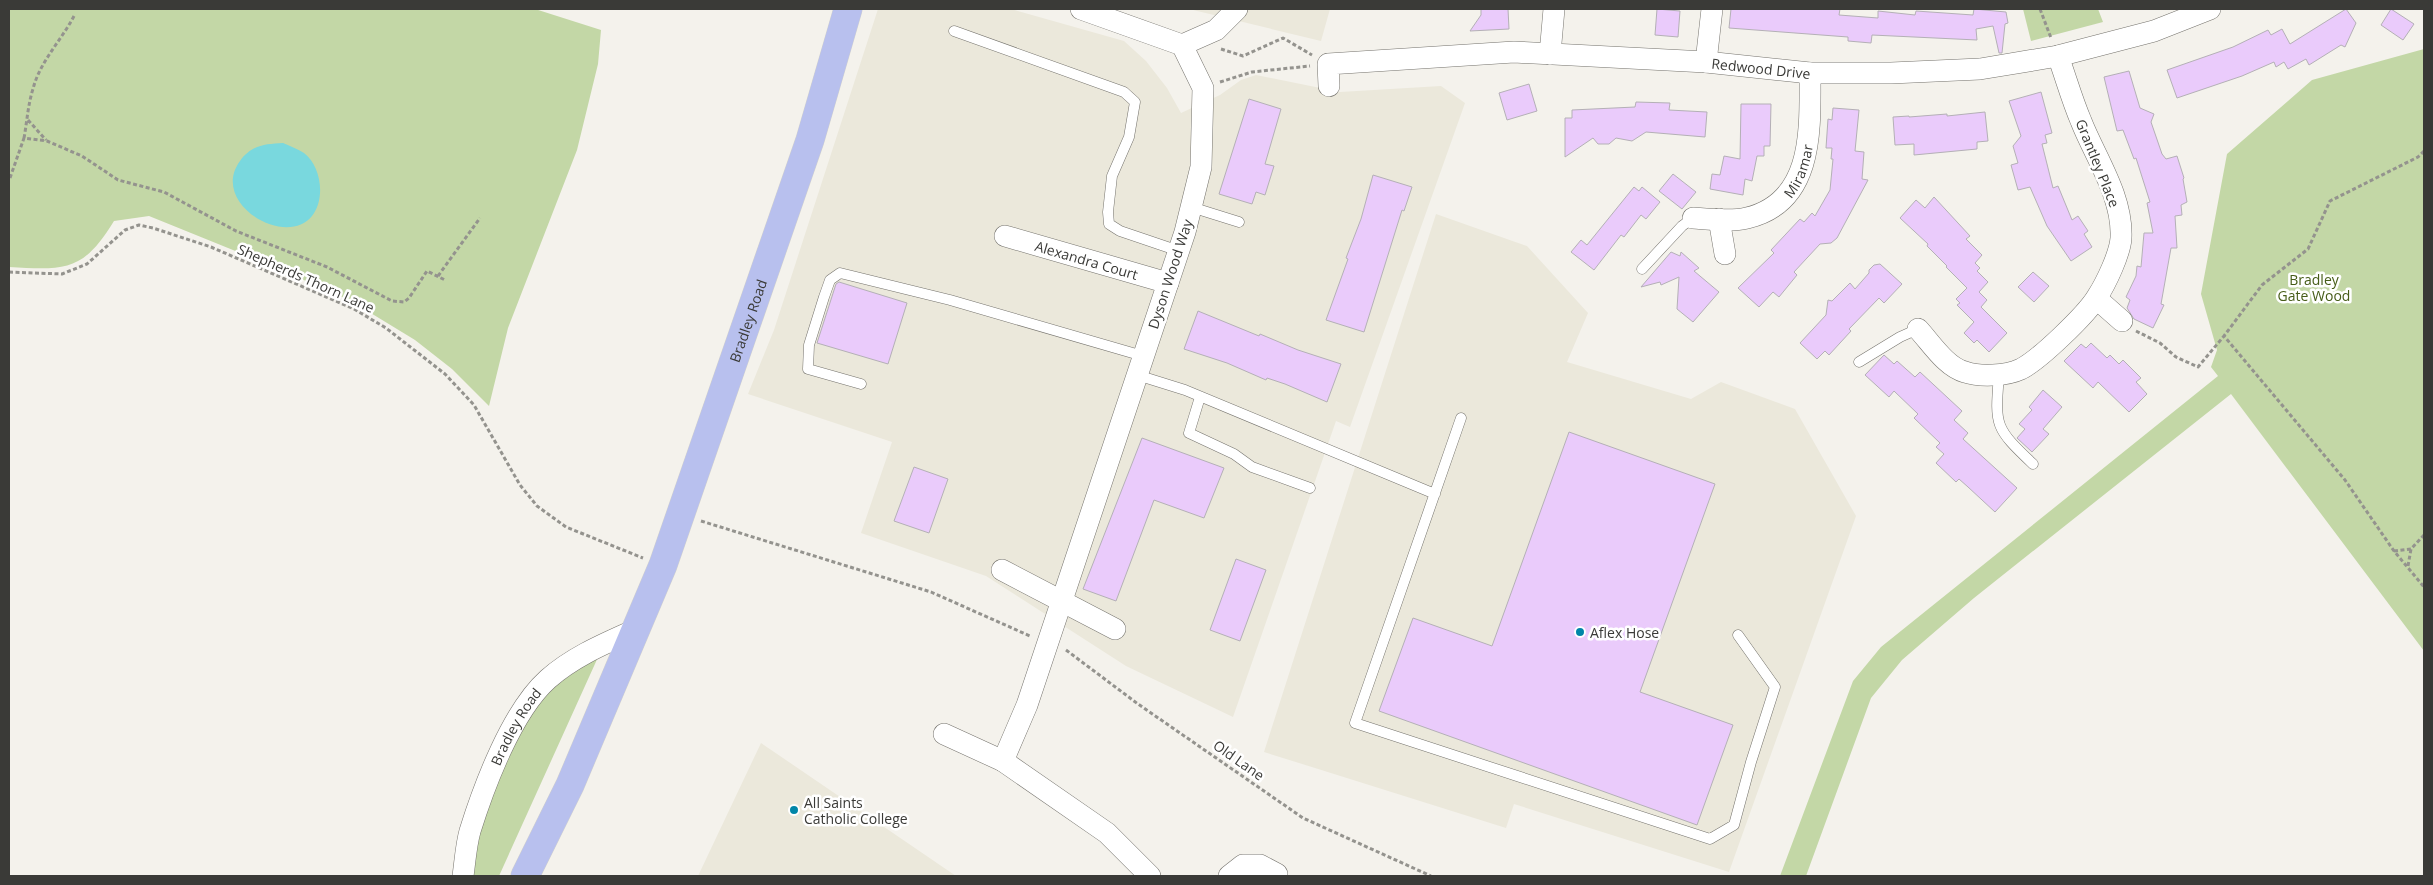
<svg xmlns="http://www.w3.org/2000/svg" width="2433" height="885" font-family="'Open Sans',sans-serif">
<rect width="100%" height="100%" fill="#f4f2ec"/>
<path fill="#ebe8db" d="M878,9H1011L1124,41L1146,61L1167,88L1181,113L1220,95L1241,80L1256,75L1340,92L1441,86L1465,103L1350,427L1336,421L1233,717L1126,666L986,576L861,533L892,442L748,394L774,330Z
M1189,9H1330L1321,41Z
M1436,214L1527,246L1588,313L1567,362L1691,399L1721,382L1795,409L1856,516L1729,872L1514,804L1506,828L1264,752Z
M761,743L956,876H698Z"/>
<path fill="#c3d7a6" d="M9,9H535L601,30L598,64L577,150L508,328L489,406L452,369L415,340L351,301L270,265L149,216L114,221C83,272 65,270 9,267Z
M2023,9H2098L2103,22L2031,41Z
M2424,49V651L2231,394L1974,598L1902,660L1871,698L1806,876H1780L1853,681L1881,647L2218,376L2211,367L2217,350L2201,294L2227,154L2312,80Z
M599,655L499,876H473L477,840L488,802L515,741L545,693Z"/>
<path fill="#79d8de" d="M283,143C290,146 298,149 304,153C321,166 326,198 312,216C286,249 209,203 240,161C251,145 265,144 283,143Z"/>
<path fill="#eacbfb" stroke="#b4b0b6" d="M1481,9H1508L1509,29L1470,31L1481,15Z
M1657,9L1680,11L1678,37L1655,35Z
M1731,9H1840L1839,15L1878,18V11L1915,15L1916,11L1973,15L1974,9L2006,12L2008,23L2005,24L2002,53H1999L1993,26L1976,29L1977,40L1872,35L1871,43L1848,41V37L1729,28Z
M2346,9L2356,23L2345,47L2341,45L2309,65L2306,59L2288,69L2284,62L2276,67L2274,62L2242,76L2177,98L2167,70L2233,47L2268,30L2271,35L2282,29L2290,44Z
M2391,9L2414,24L2403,40L2381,25Z
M2129,71L2140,108L2154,114L2151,122L2162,154L2166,159L2177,156L2184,178L2183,179L2187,202L2181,205L2182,215L2175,216L2177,248H2171L2161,304L2164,305L2153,328L2134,319L2127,308L2130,300L2126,297L2136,276L2137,266L2141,267L2144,233H2153L2147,203L2150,202L2136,158L2134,159L2123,130L2117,131L2104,77Z
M1529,84L1537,111L1507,120L1499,93Z
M2041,92L2052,133L2045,135L2047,143L2042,144L2053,188L2058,186L2072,220L2078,216L2088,231L2084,234L2092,247L2071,261L2047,226L2030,187L2018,190L2011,165L2018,163L2013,146L2021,136L2009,101Z
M1249,99L1281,109L1265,164L1274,166L1265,195L1256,192L1252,204L1219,194Z
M1636,102L1670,103L1669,110L1707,112L1705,137L1646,132L1632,141L1616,138L1609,144H1598L1593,138L1565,157V118H1572V110L1635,107Z
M1741,104H1771L1770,146H1764V156H1757L1752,181L1745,179L1743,195L1710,189L1712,174L1720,175L1724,156L1740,159Z
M1833,108L1859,110L1855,151L1864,152L1862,179L1868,180L1837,238L1831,243L1820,244L1794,272L1797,275L1779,297L1773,292L1759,307L1738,288L1774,253L1771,250L1800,219L1804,222L1812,213L1815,216L1830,190L1833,159H1831L1832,148H1826L1828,119L1832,120Z
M1985,112L1988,141L1977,142V149L1914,155V144L1895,145L1893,117L1909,116V117L1947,114V116Z
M1673,174L1696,192L1682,209L1659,191Z
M1373,175L1412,187L1404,211L1402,210L1364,332L1326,320L1348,259L1346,258L1361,219Z
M1634,187L1639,191L1642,187L1660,202L1646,219L1641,215L1624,237L1621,235L1594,270L1571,252L1581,240L1587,245Z
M1934,197L1970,236L1966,239L1982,255L1975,263L1980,268L1977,271L1988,282L1979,292L1987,300L1981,307L2007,333L1989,352L1977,340L1974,343L1964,333L1974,322L1957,305L1960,303L1956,299L1967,288L1946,267L1947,266L1927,246L1928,244L1900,218L1916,200L1925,208Z
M1671,252L1680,256L1681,252L1699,268L1694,271L1719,292L1693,322L1677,309L1679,277L1661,285L1660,282L1641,287Z
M1880,264L1902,284L1884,303L1879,298L1849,329L1851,331L1829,355L1825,351L1817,359L1800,343L1826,315L1828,300L1832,301L1850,283L1855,289L1869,273V270L1874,265Z
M2033,272L2049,286L2034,302L2018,287Z
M839,282L907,303L888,364L817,343L836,284Z
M1198,311L1259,336L1260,334L1298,350L1341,364L1327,402L1285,384L1267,378L1266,380L1227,363L1184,349Z
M2091,343L2107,358L2110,355L2119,364L2123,360L2141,378L2136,382L2147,394L2129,412L2098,382L2093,388L2064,361L2081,344L2086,348Z
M1884,355L1894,364L1897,361L1915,377L1920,372L1962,411L1954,420L1968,433L1963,439L2017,488L1995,512L1968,487L1959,479L1956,482L1936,463L1944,454L1936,447L1940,443L1914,418L1918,414L1894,391L1889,397L1865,375Z
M2043,390L2062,407L2043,429L2049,434L2032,452L2017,438L2025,429L2019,424L2032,410L2029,407Z
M1569,432L1715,484L1640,692L1733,725L1697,825L1379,711L1413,618L1492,646Z
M1142,438L1224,468L1204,518L1154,500L1116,601L1083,589Z
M914,467L948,479L929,533L894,521Z
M1236,559L1266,570L1240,641L1210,630Z"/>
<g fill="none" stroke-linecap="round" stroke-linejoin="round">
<defs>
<path id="service" d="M954,31L1124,92L1135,102L1129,137L1112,176L1108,212L1109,224L1120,231L1179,251
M1191,207L1239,222
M1642,269L1682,226L1693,218
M1859,362L1900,337L1918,329
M1999,374C1995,426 1994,427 2033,464
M1137,375L1185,390L1435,494
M861,384L808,369L809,345L824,297L830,280L840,273L950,300L1143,356
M1200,397L1189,433L1234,454L1252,467L1310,488
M1461,418L1355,723L1710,839L1734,825L1751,762L1775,687L1738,635"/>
<g id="minor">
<path d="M1081,9L1182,45L1203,88L1201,167L1185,232L1027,705L1003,761L1107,833L1150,876"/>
<path d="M1182,45L1216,30L1237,9"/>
<path d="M1550,54L1554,9"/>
<path d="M1706,62L1712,9"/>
<path id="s1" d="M1329,86L1328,64L1514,52L1706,62L1810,73H1891L1980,69L2058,56L2154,31L2210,9"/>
<path id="s2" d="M1693,218C1709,219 1731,222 1747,218C1815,202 1810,127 1810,73"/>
<path d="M1719,219L1725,254"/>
<path id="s3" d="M1005,236L1168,283"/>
<path d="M2097,299L2122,321"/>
<path d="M1918,329C1931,343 1946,367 1965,372C1980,377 2006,376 2021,369C2039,360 2086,315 2097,297C2106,283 2120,254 2121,238C2123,196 2095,157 2081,121C2072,100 2066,78 2058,56"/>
<path d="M1002,570L1115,629"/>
<path d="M944,734L1003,761"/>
<path id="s4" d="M463,876C465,862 466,845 470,831C484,786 512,711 548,679C574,656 606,643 637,629"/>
<path d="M1229,876L1243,865H1260L1277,874"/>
</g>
<g id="primary">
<path id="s5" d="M525,876L570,785L663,565L810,140L848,9"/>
</g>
</defs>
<use href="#service" stroke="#75736d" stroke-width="11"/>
<use href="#minor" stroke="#75736d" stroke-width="22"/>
<use href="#primary" stroke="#d0d0cf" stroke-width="29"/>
<path stroke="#94938e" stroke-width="3" stroke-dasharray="4 2.5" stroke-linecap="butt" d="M2040,9L2051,38
M1221,49L1243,56L1283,38L1312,55
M1220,82L1252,72L1310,66
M28,120L46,140
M24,138C27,122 28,104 33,89C40,61 62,40 75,14
M2424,151L2418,157L2330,201L2308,249L2262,285L2224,336L2345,480L2394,551L2424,587
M10,178L24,138L47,141L82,156L118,180L164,192L236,231L327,267L392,301L404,302L409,298L427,271L445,280
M9,272L62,274L87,264L125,230L139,225L153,228L211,247L354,309L386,328L445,374L474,405L520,485L537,506L566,527L643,558
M438,276L480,218
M2136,331L2160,343L2176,357L2198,367L2224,336
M701,521L931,592L1030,636
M2394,551L2411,549L2424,535
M2408,566L2411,549
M1066,650L1138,704L1303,818L1431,876"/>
<use href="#service" stroke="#fff" stroke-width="10"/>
<use href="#minor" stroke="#fff" stroke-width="21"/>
<use href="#primary" stroke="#b8c0ee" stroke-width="28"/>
</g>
<g fill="#0086a8" stroke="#fff" stroke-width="2">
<circle cx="1580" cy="632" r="5"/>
<circle cx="794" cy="810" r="5"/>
</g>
<g text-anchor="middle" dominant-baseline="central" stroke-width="5" stroke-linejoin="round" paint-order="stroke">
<g font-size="14" fill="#3a3a37" stroke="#fff">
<text stroke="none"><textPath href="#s1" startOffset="456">Redwood Drive</textPath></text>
<text transform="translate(2098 163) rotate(68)">Grantley Place</text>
<text stroke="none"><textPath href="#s2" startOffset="128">Miramar</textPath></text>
<text stroke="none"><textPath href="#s3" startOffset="85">Alexandra Court</textPath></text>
<text transform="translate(1170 274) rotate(-72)">Dyson Wood Way</text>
<text transform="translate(306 278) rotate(24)">Shepherds Thorn Lane</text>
<text stroke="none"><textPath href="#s5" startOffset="599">Bradley Road</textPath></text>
<text stroke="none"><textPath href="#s4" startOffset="160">Bradley Road</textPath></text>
<text transform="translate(1239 760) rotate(35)">Old Lane</text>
</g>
<g font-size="14" fill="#475d19" stroke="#fff">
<text x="2314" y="279">Bradley<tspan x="2314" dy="16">Gate Wood</tspan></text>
</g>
<g font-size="14" fill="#3a3a37" stroke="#fff" text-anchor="start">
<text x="1590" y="632">Aflex Hose</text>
<text x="804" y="802">All Saints<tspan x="804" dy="16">Catholic College</tspan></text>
</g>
</g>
<rect width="2433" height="885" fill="none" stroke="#3a3a37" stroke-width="20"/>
</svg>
